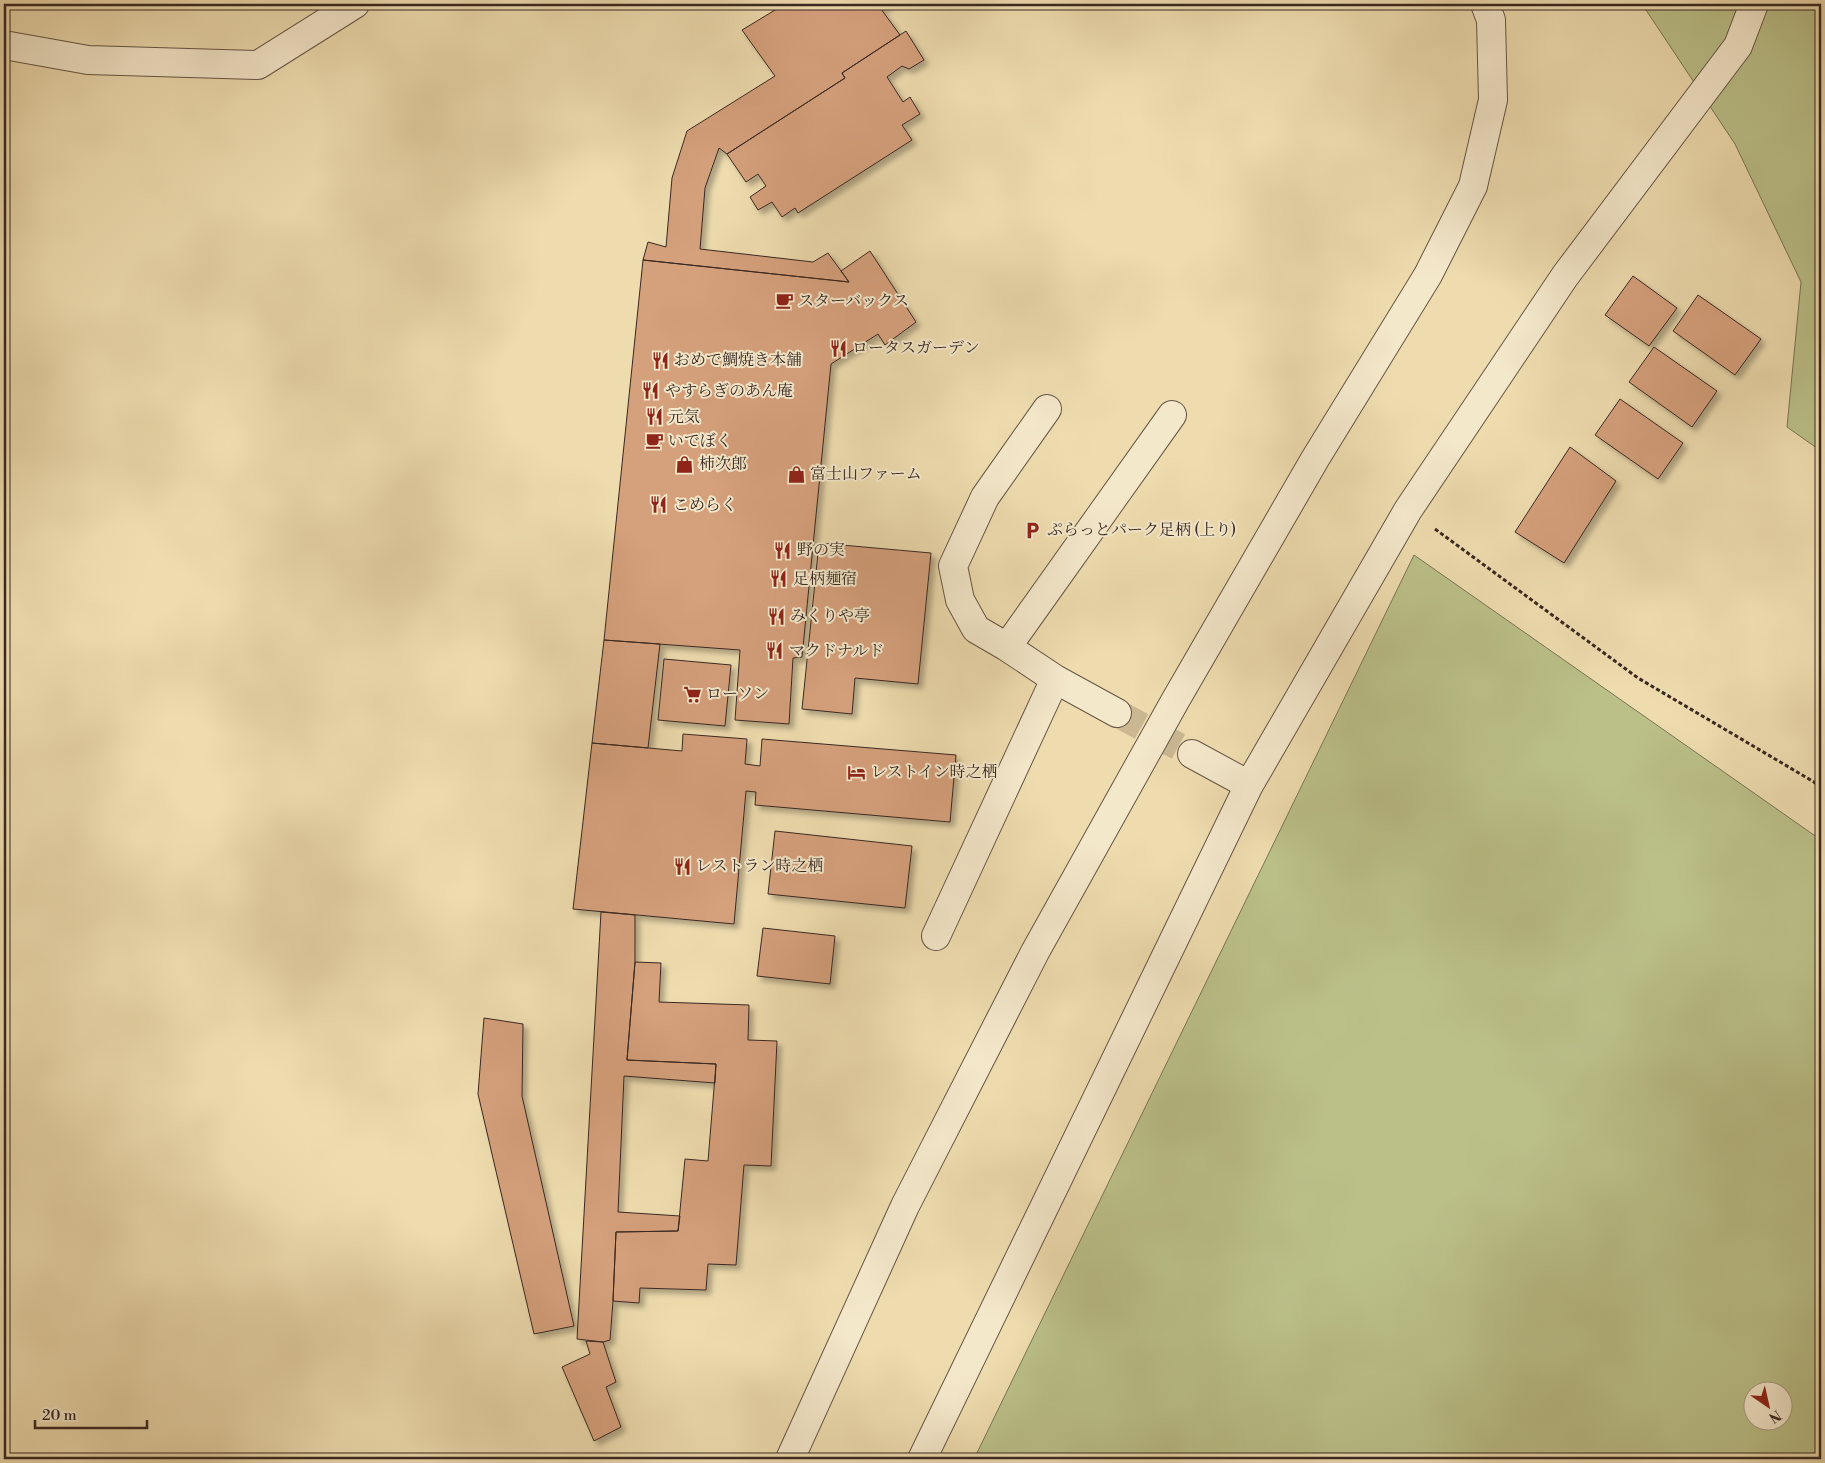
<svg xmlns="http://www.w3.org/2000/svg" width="1825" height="1463" font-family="'Libre Bodoni','Noto Serif JP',serif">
<defs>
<filter id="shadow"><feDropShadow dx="4.5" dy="4.5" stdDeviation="2.5" flood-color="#0004"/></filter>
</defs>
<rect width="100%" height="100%" fill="#eedcaf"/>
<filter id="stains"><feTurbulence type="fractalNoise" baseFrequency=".004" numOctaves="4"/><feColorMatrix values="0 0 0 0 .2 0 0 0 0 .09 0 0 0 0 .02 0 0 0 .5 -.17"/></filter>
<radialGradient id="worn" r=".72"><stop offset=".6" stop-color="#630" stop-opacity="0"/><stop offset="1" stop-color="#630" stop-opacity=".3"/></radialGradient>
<path fill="#bbc089" stroke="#7a7456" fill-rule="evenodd" d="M1642,4H1821V451L1787,427L1801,282L1735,144Z
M1414,555L1821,840V1459H974ZM1752,1390H1782V1420H1752Z"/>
<path fill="#d5a07b" stroke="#392822" filter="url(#shadow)" d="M785,4H890L881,9L900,35L842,73L845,78L727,154L719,148L705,188L700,249L813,262L828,253L849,282L643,260L648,242L666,247L672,178L687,131L775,76L742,30Z
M906,31L924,60L909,69L902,66L887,77L903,102L910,97L920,114L902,125L912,140L798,213L795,208L782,217L772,202L758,210L750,197L766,186L758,174L746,182L727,154L845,78L842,73Z
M870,251L916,322L885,345L878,334L831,364L802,657L793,658L789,724L735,720L740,650L604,640L643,260L849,282L841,271Z
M1633,276L1677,308L1649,346L1605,315Z
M1698,295L1761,339L1735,375L1673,331Z
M1654,347L1717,391L1692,427L1629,382Z
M1620,399L1683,443L1658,479L1595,435Z
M1570,447L1616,481L1564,563L1515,532Z
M819,543L931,553L918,684L855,678L852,714L802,709Z
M604,640L660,644L648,748L592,743Z
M664,659L731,665L725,726L658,720Z
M683,734L747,739L745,764L760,766L762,739L956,755L950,822L755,805L756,792L746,791L734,924L573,909L592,743L682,751Z
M775,831L912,846L905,908L768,894Z
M601,912L635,915V962L627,1060L716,1064L715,1083L624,1076L618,1212L680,1216L678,1231L616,1232L613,1301L610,1340L603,1342L577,1339Z
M763,928L835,936L830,984L757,976Z
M635,962L661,963L659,1002L749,1005L748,1040L777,1041L771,1166L744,1165L736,1265L708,1264L706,1290L640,1288L639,1303L613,1301L616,1232L678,1231L685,1159L708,1161L716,1064L627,1060Z
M484,1018L523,1024L522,1096L574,1326L534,1334L478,1094Z
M586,1341L603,1342L616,1382L606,1387L621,1427L594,1441L562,1367L590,1354Z"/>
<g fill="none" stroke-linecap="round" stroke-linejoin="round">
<path stroke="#cab893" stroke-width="28" stroke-dasharray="28 14" stroke-linecap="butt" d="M1117,713L1192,754"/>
<defs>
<path id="minor" d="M4,45L88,60L258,65L355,4
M1047,409L985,497L953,566L960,600L976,629L1007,647L1055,679L1117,713
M1007,647L1172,415
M1192,754L1249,785
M936,936L1055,679
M790,1459L905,1206L1035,952L1175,701L1315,459L1428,275L1473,186L1493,100L1491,20L1485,4
M922,1459L1249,785L1408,510L1565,276L1738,46L1754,4"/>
</defs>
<use href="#minor" stroke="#665545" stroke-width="30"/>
<path stroke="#392822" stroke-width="3" stroke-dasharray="4 2.5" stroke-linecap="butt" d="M1435,529L1638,678L1814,782L1821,788"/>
<use href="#minor" stroke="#f4e8cb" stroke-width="28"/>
</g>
<defs>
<symbol id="cafe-bare" viewBox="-9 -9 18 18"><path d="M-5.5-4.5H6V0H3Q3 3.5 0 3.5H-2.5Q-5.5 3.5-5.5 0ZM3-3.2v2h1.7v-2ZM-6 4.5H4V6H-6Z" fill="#8f2418" stroke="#f4e8cb" stroke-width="2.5" paint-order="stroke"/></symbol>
<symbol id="restaurant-bare" viewBox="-9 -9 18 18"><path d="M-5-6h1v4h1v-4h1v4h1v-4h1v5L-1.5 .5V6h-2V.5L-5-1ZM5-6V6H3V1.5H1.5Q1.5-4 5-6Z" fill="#8f2418" stroke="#f4e8cb" stroke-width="2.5" paint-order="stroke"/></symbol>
<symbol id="shop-bare" viewBox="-9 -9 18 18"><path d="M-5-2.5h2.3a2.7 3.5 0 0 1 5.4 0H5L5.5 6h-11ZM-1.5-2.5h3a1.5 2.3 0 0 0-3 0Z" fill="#8f2418" stroke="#f4e8cb" stroke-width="2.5" paint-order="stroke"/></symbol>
<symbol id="parking-bare" viewBox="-9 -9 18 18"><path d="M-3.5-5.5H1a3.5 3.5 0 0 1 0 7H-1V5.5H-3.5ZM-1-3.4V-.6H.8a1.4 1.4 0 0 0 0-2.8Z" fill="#8f2418" stroke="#f4e8cb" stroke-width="2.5" paint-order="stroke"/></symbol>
<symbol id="supermarket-bare" viewBox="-9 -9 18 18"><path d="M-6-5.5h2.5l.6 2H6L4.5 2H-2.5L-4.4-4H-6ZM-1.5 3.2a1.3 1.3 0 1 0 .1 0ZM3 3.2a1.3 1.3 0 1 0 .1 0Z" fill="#8f2418" stroke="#f4e8cb" stroke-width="2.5" paint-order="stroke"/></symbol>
<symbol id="hotel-bare" viewBox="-9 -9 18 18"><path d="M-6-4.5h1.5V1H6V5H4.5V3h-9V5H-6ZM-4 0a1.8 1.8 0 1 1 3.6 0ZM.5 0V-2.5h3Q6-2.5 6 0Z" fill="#8f2418" stroke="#f4e8cb" stroke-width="2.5" paint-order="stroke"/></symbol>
</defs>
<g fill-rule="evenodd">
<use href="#cafe-bare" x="772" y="288" width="25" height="25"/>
<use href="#restaurant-bare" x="826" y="336" width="25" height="25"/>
<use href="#restaurant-bare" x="648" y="348" width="25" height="25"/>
<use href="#restaurant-bare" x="638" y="378" width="25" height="25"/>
<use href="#restaurant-bare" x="642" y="404" width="25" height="25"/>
<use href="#cafe-bare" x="642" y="428" width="25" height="25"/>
<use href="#shop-bare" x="672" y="452" width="25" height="25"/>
<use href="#shop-bare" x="784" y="462" width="25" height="25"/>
<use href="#restaurant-bare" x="646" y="492" width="25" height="25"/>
<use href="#parking-bare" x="1020" y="518" width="25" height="25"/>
<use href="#restaurant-bare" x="770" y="538" width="25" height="25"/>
<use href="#restaurant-bare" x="766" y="566" width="25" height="25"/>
<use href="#restaurant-bare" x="764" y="604" width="25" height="25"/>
<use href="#restaurant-bare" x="762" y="638" width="25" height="25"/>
<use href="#supermarket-bare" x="680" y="682" width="25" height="25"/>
<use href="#hotel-bare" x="844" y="760" width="25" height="25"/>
<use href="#restaurant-bare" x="670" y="854" width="25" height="25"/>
</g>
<g text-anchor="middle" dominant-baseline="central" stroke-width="4" stroke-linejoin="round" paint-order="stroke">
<g font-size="16" fill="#392822" stroke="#f4e8cb" text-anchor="start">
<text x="798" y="301">スターバックス</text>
<text x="852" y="348">ロータスガーデン</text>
<text x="674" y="360">おめで鯛焼き本舗</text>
<text x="665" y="391">やすらぎのあん庵</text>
<text x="668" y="417">元気</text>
<text x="668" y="441">いでぼく</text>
<text x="699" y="464">柿次郎</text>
<text x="810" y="474">富士山ファーム</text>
<text x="673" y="505">こめらく</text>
<text x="1047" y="530">ぷらっとパーク足柄 (上り)</text>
<text x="797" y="550">野の実</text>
<text x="793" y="579">足柄麺宿</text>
<text x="790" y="616">みくりや亭</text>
<text x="789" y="651">マクドナルド</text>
<text x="706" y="694">ローソン</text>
<text x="871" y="772">レストイン時之栖</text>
<text x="696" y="866">レストラン時之栖</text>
</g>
</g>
<rect width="1825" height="1463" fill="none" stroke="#eedcaf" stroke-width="20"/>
<rect x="5" y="5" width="1815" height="1453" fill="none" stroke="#392822" stroke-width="2.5"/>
<rect x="10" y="10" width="1805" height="1443" fill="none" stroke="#392822"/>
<g transform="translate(1768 1406) rotate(146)"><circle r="24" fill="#f4e8cb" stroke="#a99b87"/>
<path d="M0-4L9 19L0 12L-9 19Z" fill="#8f2418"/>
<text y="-8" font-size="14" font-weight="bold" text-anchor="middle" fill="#392822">N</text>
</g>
<path d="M35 1420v8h112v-8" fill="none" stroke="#392822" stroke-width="2.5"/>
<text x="42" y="1420" font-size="15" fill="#392822" stroke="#f4e8cb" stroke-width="4" paint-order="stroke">20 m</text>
<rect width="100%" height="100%" filter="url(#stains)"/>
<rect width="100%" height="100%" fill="url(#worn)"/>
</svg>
